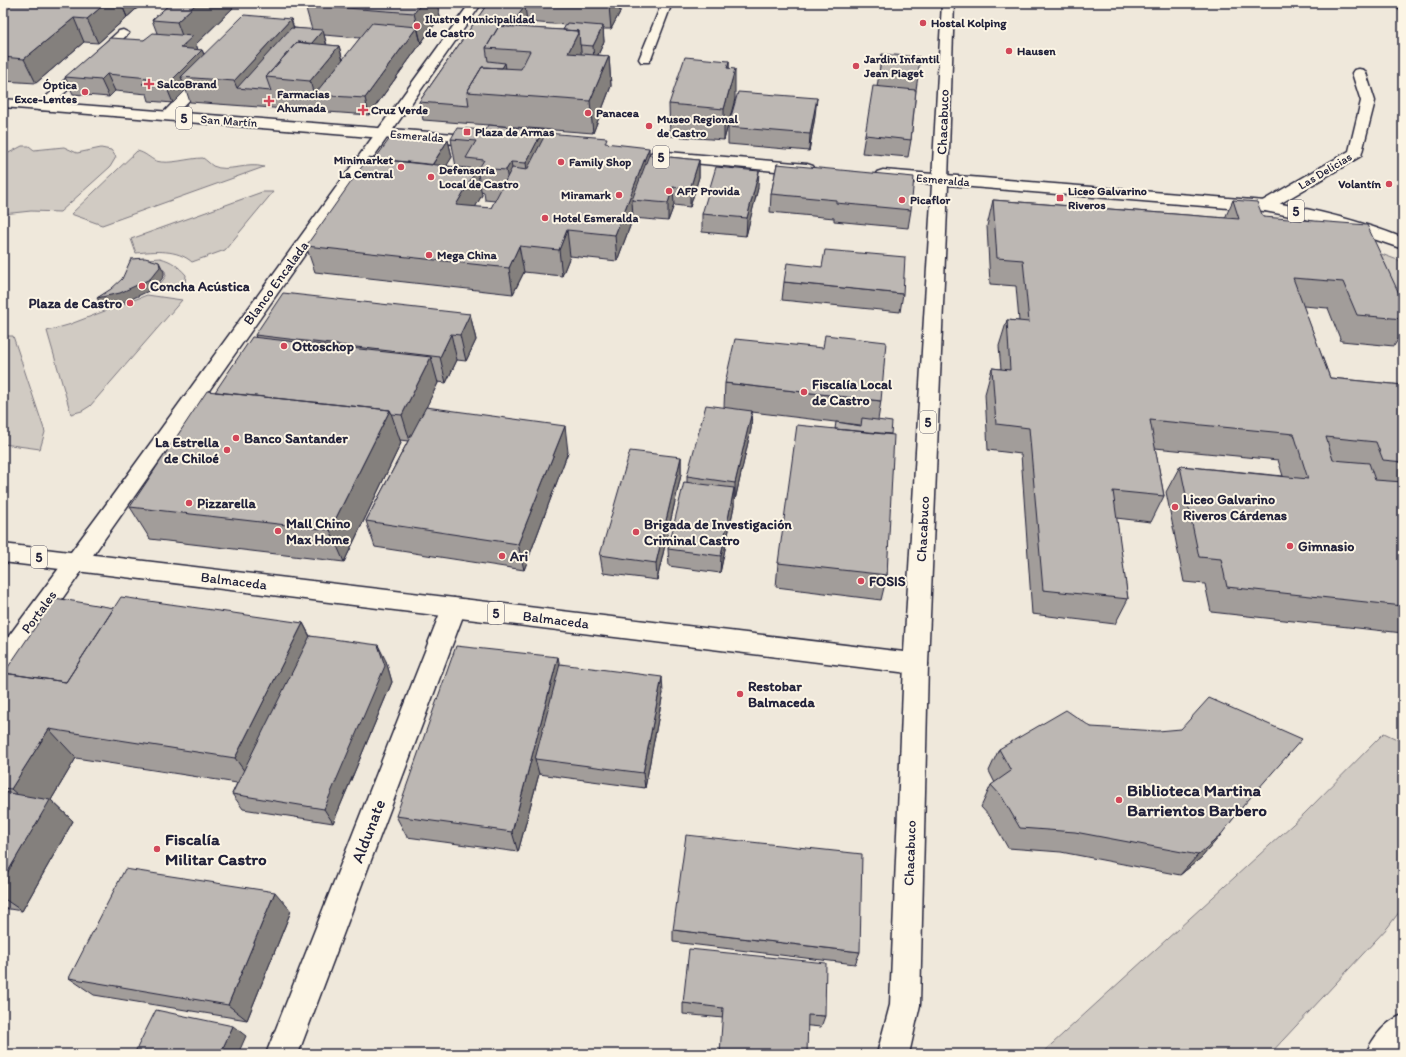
<svg xmlns="http://www.w3.org/2000/svg" width="1406" height="1057" font-family="Itim,sans-serif">
<rect width="100%" height="100%" fill="#efe8db"/>
<filter id="ink" filterUnits="userSpaceOnUse"><feTurbulence type="fractalNoise" baseFrequency=".025" numOctaves="2"/><feDisplacementMap in="SourceGraphic" scale="8" xChannelSelector="R" yChannelSelector="G"/><feConvolveMatrix kernelMatrix="1 2 1 2 8 2 1 2 1" color-interpolation-filters="sRGB"/></filter>
<g filter="url(#ink)">
<path fill="#d1cbc3" stroke="#7a767f" d="M22,146H29L34,150L64,147L77,153L101,148L111,150L116,157L110,167L60,212L31,211L3,214V156Z
M137,151C146,153 149,158 156,161C170,165 188,158 203,158C206,160 210,164 213,166C228,173 247,162 264,167L102,225L71,214Z
M262,192H273L225,250L192,262C177,249 155,251 136,253L131,239Z
M1376,252L1403,262V327Z
M160,258C172,261 178,266 186,275L185,284L180,290L157,288L166,276L165,271L147,259Z
M147,295L182,300L90,406L82,411L71,414L47,331L68,325Z
M3,336H13L45,432L40,449L3,444Z
M1384,733L1403,742V907L1388,927L1270,1054H1041L1304,814Z"/>
<g fill="none" stroke-linecap="round" stroke-linejoin="round">
<defs>
<path id="service" d="M662,3H672L651,59L649,62H641L639,59Z
M123,30L129,33L127,35L46,110H38L36,107L38,104L119,31Z
M205,73L209,74L211,77L209,80L171,119H163L161,116L163,113L201,74Z"/>
<path id="minor" d="M942,3H954L948,180L946,183H934L932,180Z
M1393,3H1403V10L1399,9Z
M1359,69L1364,70L1366,73L1375,101L1361,156L1271,209L1265,211L1259,209L1257,206L1259,203L1349,151L1361,101L1352,73L1354,70Z
M454,598L462,601L466,608L298,1054H266L442,608L446,601Z
M916,654L925,657L928,664L920,1005L909,1054H877L890,1005L904,664L907,657Z"/>
<path id="secondary" d="M470,3H482L12,670L3,673V644L102,510Z"/>
<path id="trunk" d="M3,99L480,136L485,138L488,141L485,144L480,146L3,107Z
M656,151L807,164L813,166L815,169L813,172L807,174L651,159L648,156L651,153Z
M883,170L1265,201C1312,209 1359,220 1403,238V249L1330,224L1265,211L948,185L928,664L925,671L916,674L3,562V544L904,652L932,184L877,178L875,175L877,172Z
M1403,1015V1054H1366C1373,1037 1386,1021 1403,1015Z"/>
</defs>
<use href="#service" stroke="#22223b" stroke-width="3"/>
<use href="#minor" stroke="#22223b" stroke-width="3"/>
<use href="#secondary" stroke="#22223b" stroke-width="3"/>
<use href="#trunk" stroke="#22223b" stroke-width="3"/>
<use href="#service" fill="#fcf5e5" fill-rule="evenodd"/>
<use href="#minor" fill="#fcf5e5" fill-rule="evenodd"/>
<use href="#secondary" fill="#fcf5e5" fill-rule="evenodd"/>
<use href="#trunk" fill="#fcf5e5" fill-rule="evenodd"/>
</g>
<path fill="#a29d9a" stroke="#22223b" fill-rule="evenodd" d="M11,3H143L98,43L84,42L36,83L3,81V9Z
M171,3H238L196,44L198,50H202L204,54L291,19L294,28L312,30L305,5L437,3L440,17L369,115L190,102L186,90L173,103L149,101L147,94L115,91L109,97L73,94L65,77L144,40L157,33L152,20ZM324,35L360,38L343,60L339,46L327,45Z
M488,3H619L620,12L611,29H603L604,42L598,55L609,56L611,86L593,133L423,120L419,102ZM527,22L566,25L563,30L523,28Z
M882,54L918,76L916,90L911,140L908,157L862,153L865,135L877,87Z
M729,61V68L735,99L724,140L670,136L669,104Z
M815,116L809,151L728,144V127Z
M485,130H543L544,136L608,144L649,155L699,160V177L690,207L674,205L668,221L633,218L617,261L570,256L562,276L524,272L513,294L315,272L306,246L375,159L448,140L452,157L446,166L456,167L451,139ZM481,191L484,192L485,200L495,201L491,208L475,207L482,195Z
M777,164L911,210L908,228L834,221V218L770,212L771,194Z
M758,188L746,236L702,232V214Z
M993,200L1225,218L1233,200L1263,217L1403,302V332L1394,346L1341,341L1328,308L1303,306L1330,378L1403,385V633L1211,612L1205,584L1184,582L1166,492L1180,466L1283,476L1278,460L1155,448L1164,496L1151,522L1116,518L1128,599L1115,624L1032,614L1021,454L988,450L985,394L992,368L1001,369L999,346L1007,320L1019,321L1016,286L990,284L987,226Z
M784,282L903,294L900,312L782,300Z
M470,314L476,340L466,361L457,360L446,383L438,382V383L426,407L568,452L524,570L375,547L366,521L408,441L400,440L401,443L344,562L150,539L130,507L256,338L255,335Z
M725,383L881,401L878,420L891,434L887,575L881,600L776,587L778,563L835,429L860,426V425L752,412L751,429L735,500H734V506L720,573L669,566L668,549L687,483V476L724,407Z
M681,457V475L657,580L603,573L600,555Z
M114,608L303,623L310,636L386,661L392,682L333,823L243,809L232,794L237,783L76,758L51,800L73,821L22,911L3,908V673H4Z
M560,664L663,693L645,788L539,774L518,852L407,837L396,816Z
M1091,727L1243,806L1202,857L1180,875L1061,852L1008,848L991,818L981,807L991,785L995,783L989,771L999,749Z
M291,911L247,1020L94,995L69,978Z
M673,930L860,952L855,964L673,942Z
M683,1003L825,1016L821,1027L723,1018L683,1014Z"/>
<path fill="#84807d" stroke="#22223b" d="M106,3H121L127,17L98,43L87,19Z
M121,3H143L127,17Z
M197,3H238L196,44L199,53L180,48L185,44L177,22Z
M422,3H437L440,17L421,43L414,13Z
M611,3H619L620,12L611,29L609,6Z
M525,6L527,22L508,49L501,39Z
M74,18L84,42L36,83L24,59Z
M291,19L298,43L266,77L237,88L234,81Z
M603,26L604,42L594,63L593,46Z
M417,27L421,43L369,115L365,98Z
M323,30L327,47L281,79Z
M579,31L582,61L568,53Z
M339,46L347,76L314,95L310,81Z
M202,50L209,67L181,77L186,90L173,103L166,86Z
M609,56L611,86L593,133L590,101Z
M729,61V91L727,68Z
M505,63L508,80L494,81Z
M735,69V99L724,140V109Z
M107,74L115,91L109,97L101,80Z
M817,98L815,116L809,151L810,134Z
M543,130L547,162L531,195L526,163Z
M448,140L452,157L432,190L428,172Z
M649,148L650,173L632,200L633,218L617,261L615,235Z
M699,160V177L690,207V189Z
M511,162L516,194L512,203L506,170Z
M477,169L482,195L462,231L456,205Z
M759,171L758,188L746,236L747,218Z
M673,187L674,205L668,221V203Z
M567,230L570,256L562,276L559,250Z
M519,246L524,272L513,294L509,268Z
M159,262L164,272V276L155,288L125,302L103,308L97,298Z
M470,314L476,340L466,361L460,335Z
M451,334L457,360L446,383L440,357Z
M431,357L438,383L410,441L402,415Z
M390,410L401,443L344,562L330,530Z
M752,411L751,429L735,500V483Z
M565,426L568,452L524,570L518,544Z
M681,457V475L657,580L656,563Z
M734,488V506L720,573L721,556Z
M303,623L318,653L255,786L235,758Z
M378,645L386,661L392,682L333,823L324,809Z
M558,657L563,681L535,759L539,774L518,852L512,832Z
M662,677L663,693L645,788L643,773Z
M49,729L76,758L51,800L73,821L22,911L3,898V880L41,815L11,789Z
M1220,836L1202,857L1180,875L1198,855Z
M275,892L291,911L247,1020L228,1005Z
M233,1026L246,1036L238,1054H220Z"/>
<path fill="#bcb7b3" stroke="#22223b" d="M11,3H106L87,19L74,18L24,59L3,57V9Z
M171,3H197L177,22L152,20Z
M307,3H422L414,13L305,5Z
M488,3L525,6L510,27L499,26L486,48L488,61L505,63L502,68L482,67L467,92L469,106L419,102Z
M578,3H611L609,6Z
M244,15L291,19L234,81L181,77Z
M372,23L417,27L365,98L314,95Z
M567,23L603,26L593,46L580,45L579,31L563,30Z
M499,26L579,31L568,53L609,56L590,101L467,92L482,67L521,69L530,51L486,48Z
M291,28L323,30L311,44L297,42L266,77L271,91L237,88Z
M153,33L193,36L180,48L202,50L166,86L142,84L149,78L107,74L101,80L65,77L110,38L144,40Z
M297,42L339,46L310,81L266,77Z
M882,54L920,57L918,76L879,73Z
M685,57L729,61L727,68L735,69L724,109L669,104Z
M873,86L916,90L911,140L865,135Z
M738,92L817,98L810,134L728,127Z
M488,125L543,130L526,163L511,162L506,170L479,168L484,160L466,158L476,141L451,139L457,128L485,130Z
M546,133L607,138L605,143L649,148L615,235L567,230L559,250L519,246L509,268L306,246L368,158L477,169L456,205L491,208L512,168L527,170Z
M393,134L448,140L432,165L375,159Z
M649,155L699,160L690,189L673,187L668,203L632,200Z
M777,164L914,177L911,210L836,203V200L771,194Z
M716,167L759,171L747,218L702,214Z
M993,200L1239,219L1233,200L1257,202L1263,217L1367,225L1403,302V319L1357,315L1343,282L1293,278L1330,378L1403,385V462L1383,460L1376,442L1326,437L1333,460L1369,463L1375,480L1403,482V606L1227,587L1221,559L1199,557L1180,466L1308,479L1294,434L1150,420L1164,496L1113,491L1128,599L1043,590L1029,428L996,424L992,368L1010,370L1007,320L1029,322L1023,260L997,258Z
M825,250L905,257L903,294L784,282L787,263L822,267Z
M145,258L159,262L160,267L150,279L120,293L97,298L111,289L122,279L131,259Z
M283,293L470,314L460,335L451,334L440,357L255,335Z
M825,335L886,342L881,401L725,383L735,339L823,348Z
M252,337L431,357L402,415L392,414L390,410L215,392Z
M207,391L390,410L330,530L130,507Z
M706,405L752,411L735,483L687,476Z
M426,407L565,426L518,544L366,521Z
M862,418L892,422L891,434L835,429L836,422L861,426Z
M797,425L894,435L887,575L778,563Z
M630,451L681,457L656,563L600,555Z
M684,482L734,488L721,556L668,549Z
M121,597L303,623L235,758L49,729L11,789L3,788V673L66,682Z
M55,598L114,608L66,682L4,673Z
M310,636L378,645L385,666L324,809L232,794Z
M456,646L558,657L512,832L396,816Z
M560,664L662,677L643,773L535,759Z
M1209,698L1302,739L1243,806L1220,836L1198,855L1075,832L1020,828L1002,797L991,785L1011,771L999,749L1066,710L1091,727L1158,731L1181,729Z
M3,792L50,800L3,880Z
M686,835L862,854L860,952L673,930Z
M125,869L275,892L228,1005L69,978Z
M689,949L826,963L825,1016L808,1015L807,1054H720L723,1008L683,1003Z
M156,1010L233,1026L220,1054H134Z"/>
</g>
<g fill="#d1495b" stroke="#fcf5e5" stroke-width="1.5">
<circle cx="923" cy="23" r="4"/>
<circle cx="417" cy="26" r="4"/>
<circle cx="1009" cy="51" r="4"/>
<circle cx="856" cy="66" r="4"/>
<path d="M147 78h4v4h4v4h-4v4h-4v-4h-4v-4h4z"/>
<circle cx="85" cy="92" r="4"/>
<path d="M267 95h4v4h4v4h-4v4h-4v-4h-4v-4h4z"/>
<path d="M361 104h4v4h4v4h-4v4h-4v-4h-4v-4h4z"/>
<circle cx="588" cy="113" r="4"/>
<circle cx="649" cy="126" r="4"/>
<rect x="463" y="128" width="8" height="8" rx="2"/>
<circle cx="561" cy="162" r="4"/>
<circle cx="401" cy="167" r="4"/>
<circle cx="431" cy="177" r="4"/>
<circle cx="1389" cy="184" r="4"/>
<circle cx="669" cy="191" r="4"/>
<circle cx="619" cy="195" r="4"/>
<rect x="1056" y="194" width="8" height="8" rx="2"/>
<circle cx="902" cy="200" r="4"/>
<circle cx="545" cy="218" r="4"/>
<circle cx="429" cy="255" r="4"/>
<circle cx="142" cy="286" r="4"/>
<circle cx="130" cy="303" r="4"/>
<circle cx="284" cy="346" r="4"/>
<circle cx="804" cy="392" r="4"/>
<circle cx="236" cy="438" r="4"/>
<circle cx="227" cy="450" r="4"/>
<circle cx="189" cy="503" r="4"/>
<circle cx="1175" cy="507" r="4"/>
<circle cx="278" cy="531" r="4"/>
<circle cx="636" cy="532" r="4"/>
<circle cx="1290" cy="546" r="4"/>
<circle cx="502" cy="556" r="4"/>
<circle cx="861" cy="581" r="4"/>
<circle cx="740" cy="694" r="4"/>
<circle cx="1119" cy="800" r="4"/>
<circle cx="157" cy="849" r="4"/>
</g>
<g text-anchor="middle" dominant-baseline="central" stroke-width="4" stroke-linejoin="round" paint-order="stroke">
<g font-size="12" font-weight="bold" fill="#22223b" stroke="#fcf5e5" text-anchor="start">
<text x="425" y="19">Ilustre Municipalidad<tspan x="425" dy="14">de Castro</tspan></text>
<text x="931" y="23">Hostal Kolping</text>
<text x="1017" y="51">Hausen</text>
<text x="864" y="59">Jardin Infantil<tspan x="864" dy="14">Jean Piaget</tspan></text>
<text x="157" y="84">SalcoBrand</text>
<text x="77" y="85" text-anchor="end">Óptica<tspan x="77" dy="14">Exce-Lentes</tspan></text>
<text x="277" y="94">Farmacias<tspan x="277" dy="14">Ahumada</tspan></text>
<text x="371" y="110">Cruz Verde</text>
<text x="596" y="113">Panacea</text>
<text x="657" y="119">Museo Regional<tspan x="657" dy="14">de Castro</tspan></text>
<text x="475" y="132">Plaza de Armas</text>
<text x="393" y="160" text-anchor="end">Minimarket<tspan x="393" dy="14">La Central</tspan></text>
<text x="569" y="162">Family Shop</text>
<text x="439" y="170">Defensoría<tspan x="439" dy="14">Local de Castro</tspan></text>
<text x="1381" y="184" text-anchor="end">Volantín</text>
<text x="677" y="191">AFP Provida</text>
<text x="1068" y="191">Liceo Galvarino<tspan x="1068" dy="14">Riveros</tspan></text>
<text x="611" y="195" text-anchor="end">Miramark</text>
<text x="910" y="200">Picaflor</text>
<text x="553" y="218">Hotel Esmeralda</text>
<text x="437" y="255">Mega China</text>
</g>
<g font-size="12" fill="#22223b" stroke="#fcf5e5">
<text transform="translate(229 121) rotate(4)">San Martín</text>
<text transform="translate(417 136) rotate(5)">Esmeralda</text>
<text transform="translate(1325 171) rotate(-31)">Las Delicias</text>
<text transform="translate(943 180) rotate(5)">Esmeralda</text>
</g>
<g fill="#fcf5e5" stroke="#63616e" stroke-width="1">
<rect x="176" y="107" width="16" height="22" rx="3"/>
<rect x="653" y="146" width="16" height="22" rx="3"/>
<rect x="1288" y="200" width="16" height="22" rx="3"/>
<rect x="920" y="411" width="16" height="22" rx="3"/>
<rect x="31" y="546" width="16" height="22" rx="3"/>
<rect x="488" y="602" width="16" height="22" rx="3"/>
</g>
<g font-size="13" font-weight="bold" fill="#22223b">
<text x="184" y="118">5</text>
<text x="661" y="157">5</text>
<text x="1296" y="211">5</text>
<text x="928" y="422">5</text>
<text x="39" y="557">5</text>
<text x="496" y="613">5</text>
</g>
<g font-size="14" fill="#22223b" stroke="#fcf5e5">
<text transform="translate(943 122) rotate(-88)">Chacabuco</text>
<text transform="translate(276 283) rotate(-54)">Blanco Encalada</text>
<text transform="translate(923 529) rotate(-87)">Chacabuco</text>
<text transform="translate(234 581) rotate(7)">Balmaceda</text>
<text transform="translate(39 612) rotate(-54)">Portales</text>
<text transform="translate(556 620) rotate(7)">Balmaceda</text>
<text transform="translate(910 853) rotate(-88)">Chacabuco</text>
</g>
<g font-size="14" font-weight="bold" fill="#22223b" stroke="#fcf5e5" text-anchor="start">
<text x="150" y="286">Concha Acústica</text>
<text x="122" y="303" text-anchor="end">Plaza de Castro</text>
<text x="292" y="346">Ottoschop</text>
<text x="812" y="384">Fiscalía Local<tspan x="812" dy="16">de Castro</tspan></text>
<text x="244" y="438">Banco Santander</text>
<text x="219" y="442" text-anchor="end">La Estrella<tspan x="219" dy="16">de Chiloé</tspan></text>
<text x="1183" y="499">Liceo Galvarino<tspan x="1183" dy="16">Riveros Cárdenas</tspan></text>
<text x="197" y="503">Pizzarella</text>
<text x="286" y="523">Mall Chino<tspan x="286" dy="16">Max Home</tspan></text>
<text x="644" y="524">Brigada de Investigación<tspan x="644" dy="16">Criminal Castro</tspan></text>
<text x="1298" y="546">Gimnasio</text>
<text x="510" y="556">Ari</text>
<text x="869" y="581">FOSIS</text>
<text x="748" y="686">Restobar<tspan x="748" dy="16">Balmaceda</tspan></text>
</g>
<g font-size="17" font-weight="bold" fill="#22223b" stroke="#fcf5e5" text-anchor="start">
<text x="1127" y="790">Biblioteca Martina<tspan x="1127" dy="20">Barrientos Barbero</tspan></text>
<text x="165" y="839">Fiscalía<tspan x="165" dy="20">Militar Castro</tspan></text>
</g>
<g font-size="17" fill="#22223b" stroke="#fcf5e5">
<text transform="translate(368 831) rotate(-69)">Aldunate</text>
</g>
</g>
<rect width="1406" height="1057" fill="none" stroke="#fcf5e5" stroke-width="16"/>
<rect x="8" y="8" width="1390" height="1041" fill="none" stroke="#22223b" stroke-width="1.5" filter="url(#ink)"/>
</svg>
